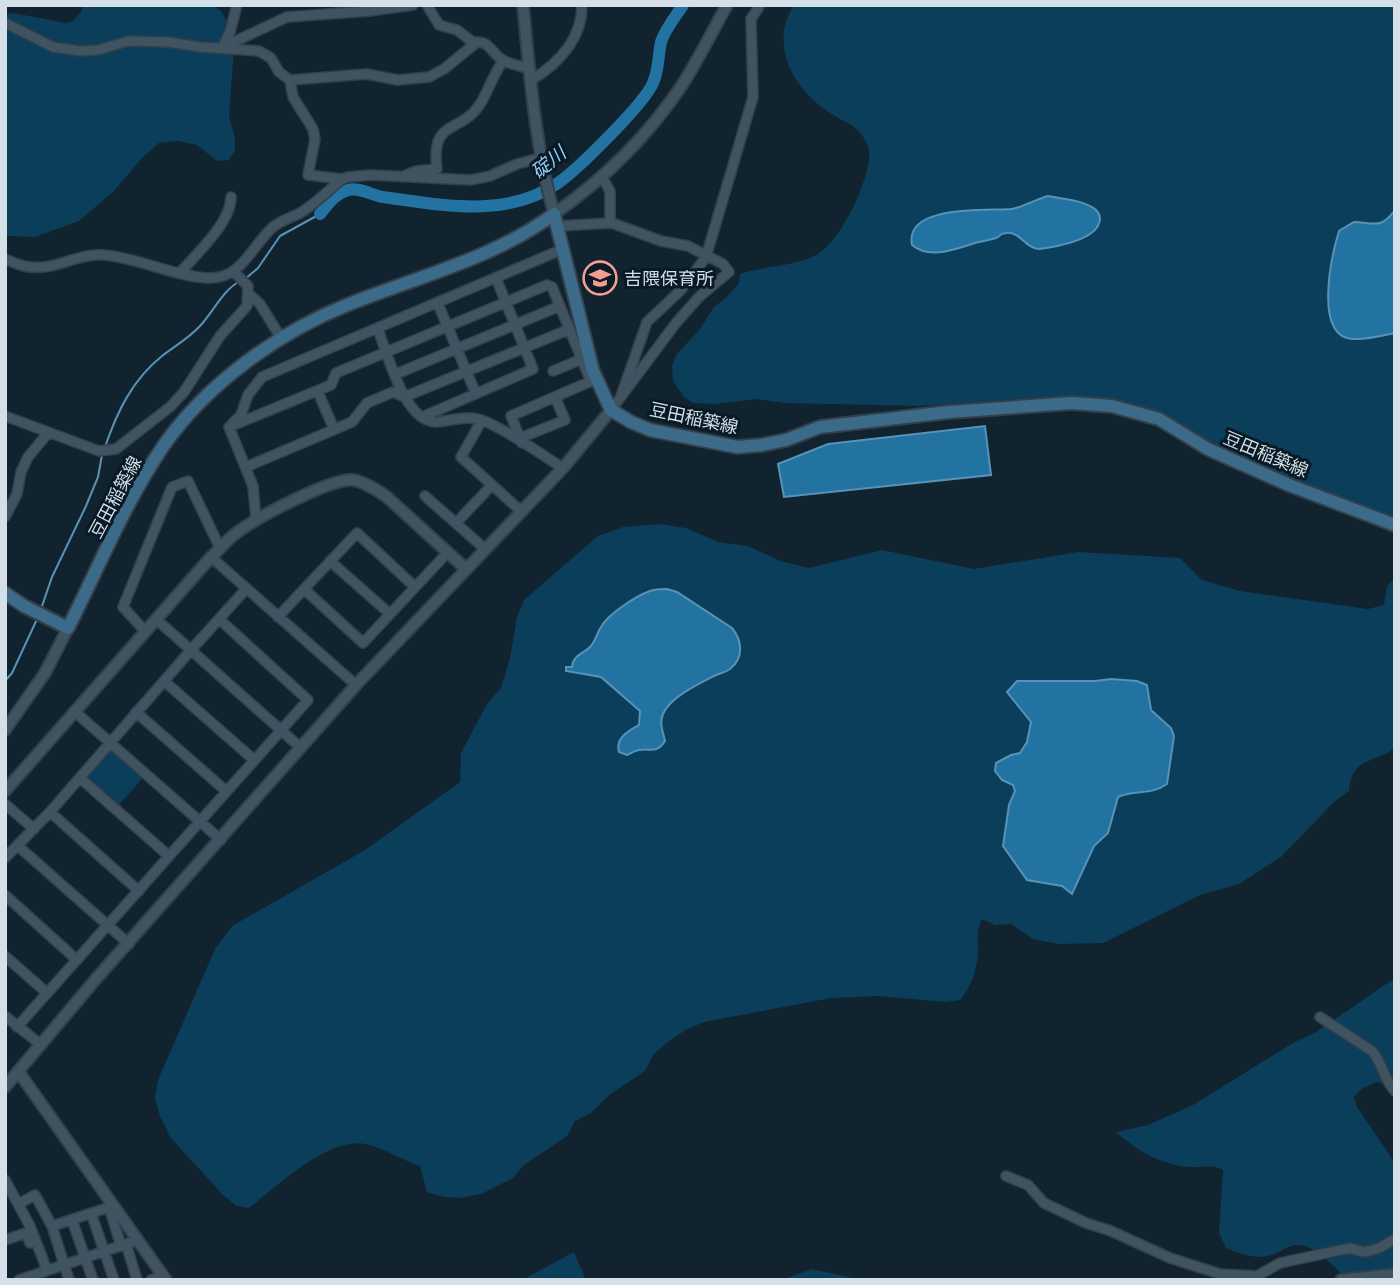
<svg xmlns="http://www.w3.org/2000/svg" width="1400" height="1285" font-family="Merriweather,'Noto Sans JP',serif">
<rect width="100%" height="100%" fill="#11232f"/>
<path fill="#0a3e5b" d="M82,5H212L221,11L235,35L229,116L235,138V150L229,160L217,161L197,145L178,141L159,143L142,158L114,191L79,221L35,237L5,236V15L13,13L66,23L73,21L82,11Z
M793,5H1395V521L1286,481L1207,445L1149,410L1126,403L1065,396L919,406L784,403L757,399L715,404L693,403L684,397L673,381L672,366L677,354L700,329L714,307L727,297L739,283L740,274C764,266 797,266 818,254C841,240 872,177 869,150C868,144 863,136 859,132C853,124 840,120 832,114C803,96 780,66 784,30C785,22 790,13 793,5Z
M660,524L686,528L718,542L748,546L780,561L809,568L882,550L974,569L1078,552L1180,558L1202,580L1240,591L1368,609L1384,605L1387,586L1395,579V748C1373,764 1352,757 1349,791L1335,801L1281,857L1239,884L1200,895L1103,943L1059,944L1033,939L1011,924L995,925L982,919C976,931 978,939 978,952C977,970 971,987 960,1000L945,1002L880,996L831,998L704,1022L687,1029L669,1041L653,1055L645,1071L609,1095L591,1113L575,1121L567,1136L524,1165L513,1178L481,1194L459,1198L443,1197L427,1192L420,1166C401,1160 385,1148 365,1144C328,1137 276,1187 249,1208L237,1206L223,1195L170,1137L160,1116L155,1098L158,1080L215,949L232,926L365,850L460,782L461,753L487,704L501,688L510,658L517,617L524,600L598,536L623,527Z
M110,749L143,778L117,807L84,778Z
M1395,978V1094L1386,1085L1377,1082L1361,1089L1354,1097L1357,1107L1395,1163V1277L1348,1280C1335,1269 1317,1246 1299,1245C1290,1244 1282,1251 1274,1254C1258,1261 1242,1254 1226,1248L1219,1233L1223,1170C1211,1163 1203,1168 1190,1167C1161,1165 1138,1151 1116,1132L1148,1125L1193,1105L1293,1043L1316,1032Z
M574,1252L586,1280H522Z
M812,1269L862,1280H782Z"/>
<path fill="#2373a2" stroke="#5893b7" stroke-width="2" d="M1048,196C1062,199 1085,200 1096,210C1099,213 1100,215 1100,219C1099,240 1055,247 1039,249C1026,249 1020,231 1006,233C998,234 1003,235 996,238C990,240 982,241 975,243C955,249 930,260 912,245C904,204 988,211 1011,209C1020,208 1037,199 1048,196Z
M1395,210V333C1381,336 1366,340 1352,339C1313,336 1332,254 1339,231L1354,222C1375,223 1381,229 1395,210Z
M985,426L991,475L784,497L778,464L828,444Z
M667,589L677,592L732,628C742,640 744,657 731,668C728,672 720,673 716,675C700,683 670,697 663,714C659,723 663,732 665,741C657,754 650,748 639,750C634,751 631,753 627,755L619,752C615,738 628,731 639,725L640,711L601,677L566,671V667H572C573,655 583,654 590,647C596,641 596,634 601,627C608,614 636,596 650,591C655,589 662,589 667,589Z
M1111,679L1137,681L1147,685L1151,710L1171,728L1174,736L1167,784C1150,796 1136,789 1118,797L1108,833L1094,846L1072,894L1062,886L1027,880L1003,846L1009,805L1015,791L1013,785L1002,780L995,771L996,763L1011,755L1020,753L1027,742L1031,722L1007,692L1017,681H1095Z"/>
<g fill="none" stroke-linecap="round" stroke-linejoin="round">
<path stroke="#5893b7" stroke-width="2" d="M245,279L258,268L280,236L320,214
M105,447C117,412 132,380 162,356C175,346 189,338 200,326C214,311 222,291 240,281
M41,609L52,577L86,506L98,477L102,455
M5,681L12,673L38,617"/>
<path stroke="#2373a2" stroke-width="12" d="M320,214C328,204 335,194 348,190C360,187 371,195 383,197C442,205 506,219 558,183C578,169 644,104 653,83C659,70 658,55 661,42C665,29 676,16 683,5"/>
<defs>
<path id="minor" d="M427,5L439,25L457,30L474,43
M5,23L53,47L80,51L98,50L128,41L168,42L200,47L259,51L271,58L279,72L290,80L366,74L398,80L429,77L444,69L477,42C490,42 491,52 501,59C508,64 521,66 530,69
M223,47L287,17L369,11L413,5
M222,48L230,32L237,5
M290,80L293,97L313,129L315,139L308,175L342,179L348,177L371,175L471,180L490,176L517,164L540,158
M530,81C558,64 582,40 582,5
M404,176L416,171L437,169C430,116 462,136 482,101C490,87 493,75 503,61
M602,177L610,191V223
M558,226L612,223L661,241L688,246L723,264L729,272L699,297L676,323L611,410
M5,259C13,262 22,267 31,267C56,270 78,253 104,255C139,258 173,276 208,278C242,279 251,247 272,228C279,221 291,218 300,213C315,204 328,191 342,179
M180,273C196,254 231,223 231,197
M249,294L260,304L281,338
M438,304L476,394
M378,330C388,354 404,422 436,422C452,421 468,414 484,421C509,431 539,453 563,468
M553,371L582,359
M396,374L560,306
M318,392L334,429
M621,396L647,322L681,290L706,257L753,97L751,19L760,5
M5,416L99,451L116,449L170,407L184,392L220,336L247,306L248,286L234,272
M422,417L533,369L496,278
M482,420L461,457L521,511
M232,424L241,415L248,395L262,377L563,249
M229,427L331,385L336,373L547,285L552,287L590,379H593
M229,427L253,486L256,519
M520,438L565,420L555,397
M522,443L511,416L589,382L590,379
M246,467L352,422L367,403L393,392L404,397L570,329
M425,496L485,549
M5,517L17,494L21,472L28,457L48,433
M456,523L491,486
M211,557L356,685
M330,561L390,614
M415,587L357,533L304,589L363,643L448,552
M278,617L304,589
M156,619L301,748
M145,631L123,607L172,487L188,481L220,548
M164,681L253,759
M74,711L221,840
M136,712L226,791
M80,778L169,856
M5,804L34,829
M50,812L139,891
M18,846L129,944
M5,858L50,812L191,650L246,589
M5,895L77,960
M5,956L47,993
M5,1016L40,1044
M1320,1017L1372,1051C1383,1063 1383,1079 1395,1091
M17,1027L308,700L219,619
M1006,1176L1028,1185L1044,1203L1086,1223L1111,1231L1170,1258L1220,1274L1257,1276L1280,1263L1350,1248L1363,1252L1369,1251L1379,1248L1395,1239
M5,1180L30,1226L47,1270
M18,1204L35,1195L52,1226L113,1206
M109,1207L121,1246
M91,1213L114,1280
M72,1220L93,1280
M52,1226L69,1280
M5,1240L26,1233L30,1243
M126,1244L137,1280
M19,1280L138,1240
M151,1280L164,1276"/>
<path id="tertiary" d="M523,5C530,76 535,145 554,214C604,179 648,136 682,85C698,60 712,32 727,5
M5,730L45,673L68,628
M5,791L211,557C219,550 226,541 235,534C254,519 330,478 353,480C365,482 377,490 387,497L466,569
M18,1071L166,1280
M5,1087L95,980L356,685L563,468L611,410
M1341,1280L1395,1274"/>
<path id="secondary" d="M5,593L24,606L68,628C99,567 125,502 164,445C207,384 277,333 347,305C416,277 493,259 554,214L593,371L611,410L631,422L650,430L737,447L762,445L786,440L820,427L949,412L1071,403L1112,406L1159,419L1208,449L1289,485L1395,525"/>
</defs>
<use href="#minor" stroke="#333f49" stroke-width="12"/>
<use href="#tertiary" stroke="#333f49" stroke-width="14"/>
<use href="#secondary" stroke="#333f49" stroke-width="16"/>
<use href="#minor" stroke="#405361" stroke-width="9"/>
<use href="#tertiary" stroke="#405361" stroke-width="10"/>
<use href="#secondary" stroke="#3b6b89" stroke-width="12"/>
</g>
<defs>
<symbol id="school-ring" viewBox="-11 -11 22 22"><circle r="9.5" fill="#081a25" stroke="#f59d8f" stroke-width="1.5"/><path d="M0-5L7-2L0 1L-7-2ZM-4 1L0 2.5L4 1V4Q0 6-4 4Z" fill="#f59d8f"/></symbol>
</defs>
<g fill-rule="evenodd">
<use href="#school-ring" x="581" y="259" width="38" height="38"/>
</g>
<g text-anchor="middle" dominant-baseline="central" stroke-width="6" stroke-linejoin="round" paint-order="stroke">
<g font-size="18" fill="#d4dfe8" stroke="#081a25" text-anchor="start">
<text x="624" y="278">吉隈保育所</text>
</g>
<g font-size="18" fill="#d4dfe8" stroke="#081a25">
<text transform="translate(694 418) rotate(12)">豆田稲築線</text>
<text transform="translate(1266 454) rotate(23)">豆田稲築線</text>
<text transform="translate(115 497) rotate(-62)">豆田稲築線</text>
</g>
<g font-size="19" font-style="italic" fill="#95cef6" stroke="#081a25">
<text transform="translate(548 162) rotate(-39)">碇川</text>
</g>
</g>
<rect width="1400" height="1285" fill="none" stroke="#d4dfe8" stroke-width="14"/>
</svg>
